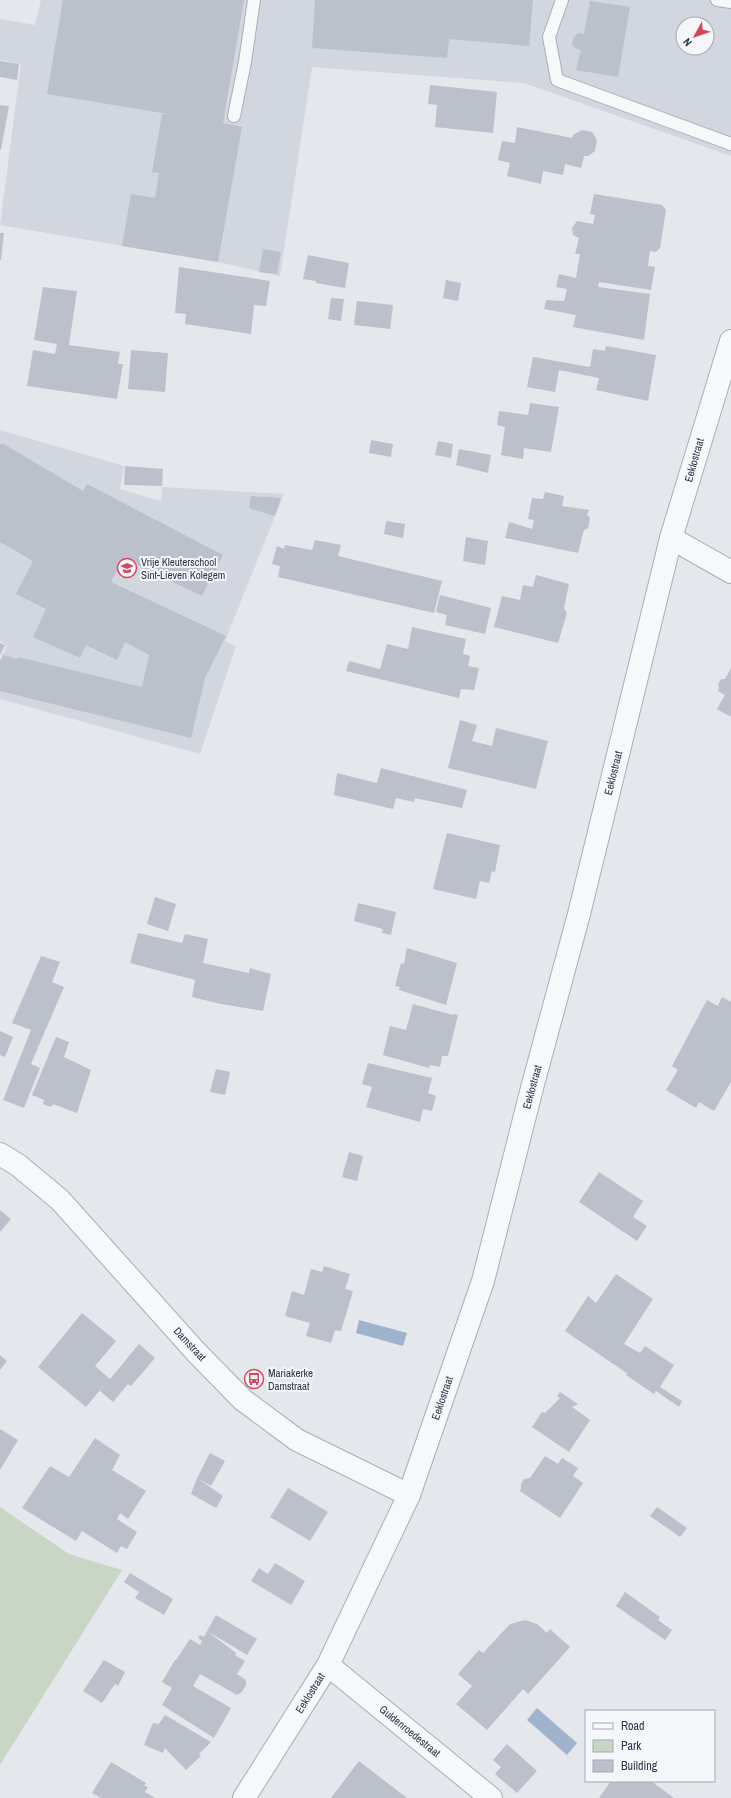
<svg xmlns="http://www.w3.org/2000/svg" width="731" height="1798" font-family="'Archivo Narrow',sans-serif">
	<style>
		.built { fill: #d2d6de; fill-rule: evenodd }
		.green { fill: #c9d6c5 }
		.water { fill: #9fb4cc }
		.building { fill: #bbc0ca }
		.lines { fill: none; stroke-linecap: round; stroke-linejoin: round }
		.service-casing { stroke: #a9aeb7; stroke-width: 14 }
		.minor-casing { stroke: #a9aeb7; stroke-width: 24 }
		.tertiary-casing { stroke: #a9aeb7; stroke-width: 24 }
		.service { stroke: #f7f8fa; stroke-width: 12 }
		.minor { stroke: #f7f8fa; stroke-width: 22 }
		.tertiary { stroke: #f7f8fa; stroke-width: 22 }
		.labels { text-anchor: middle; dominant-baseline: central; stroke-width: 4; stroke-linejoin: round; paint-order: stroke }
		.street-label { font-size: 11px; fill: #2b3445; stroke: #f4f6f9 }
		.poi-label { font-size: 11px; fill: #2b3445; stroke: #f4f6f9; text-anchor: start }
	</style>
	<rect width="100%" height="100%" fill="#e4e7ec"/>
	<!-- built -->
	<g class="built">
		<path d="M41 0H731V156L524 83 312 67 280 276 218 262 0 225 21 64 0 60V19L35 25ZM683 24H707V48H683Z"/>
		<polygon points="0,430 124,466 120,489 161,501 162,487 284,494 225,641 236,646 200,754 0,699 0,660 7,646 0,641"/>
	</g>
	<!-- green -->
	<polygon class="green" points="0,1507 69,1554 122,1570 0,1765"/>
	<!-- water -->
	<g class="water">
		<polygon points="359,1320 407,1333 403,1346 356,1333"/>
		<polygon points="537,1708 577,1743 567,1755 527,1720"/>
	</g>
	<!-- building -->
	<g class="building">
		<polygon points="63,0 244,0 223,123 242,127 218,262 122,246 131,194 155,198 159,173 152,172 162,114 168,114 47,94"/>
		<polygon points="315,0 533,0 529,46 449,39 447,58 312,48"/>
		<polygon points="590,1 630,7 618,77 576,70 581,50 576,49 572,44 574,37 579,33 584,34"/>
		<polygon points="0,61 19,64 17,80 0,77"/>
		<polygon points="430,85 497,92 493,133 435,127 437,105 428,104"/>
		<polygon points="0,105 9,106 1,150 0,150"/>
		<polygon points="517,127 572,138 573,135 582,130 592,132 597,140 595,151 588,156 584,156 581,168 565,164 563,175 543,171 541,184 507,176 510,163 498,160 502,141 515,143"/>
		<polygon points="594,194 662,205 666,210 660,248 656,252 650,251 648,266 655,267 651,290 599,282 598,287 650,294 644,340 573,327 576,315 544,309 546,300 564,301 567,289 556,287 559,274 576,278 580,254 575,254 579,238 573,235 572,228 577,221 593,224 595,215 590,214"/>
		<polygon points="0,233 4,233 1,260 0,260"/>
		<polygon points="263,249 281,252 277,274 259,272"/>
		<polygon points="308,255 349,263 345,288 316,283 316,281 303,279"/>
		<polygon points="179,267 270,281 266,306 254,305 251,334 185,324 186,314 175,313"/>
		<polygon points="446,280 461,283 458,301 443,298"/>
		<polygon points="43,287 77,291 69,345 120,352 118,364 123,364 117,399 27,386 33,350 55,354 57,344 34,340"/>
		<polygon points="331,298 344,299 341,321 328,319"/>
		<polygon points="357,301 393,305 390,329 354,325"/>
		<polygon points="606,346 656,355 648,401 596,390 599,378 559,370 555,392 527,387 533,357 590,367 593,349 605,351"/>
		<polygon points="131,350 168,353 165,392 128,389"/>
		<polygon points="530,403 559,407 551,452 524,448 523,459 501,455 505,427 497,425 499,411 528,415"/>
		<polygon points="371,440 393,444 391,457 369,453"/>
		<polygon points="438,441 453,444 451,458 435,455"/>
		<polygon points="2,443 83,491 87,484 223,555 202,596 123,558 111,582 226,636 205,678 191,738 0,691 0,661 3,655 17,659 18,657 142,687 149,655 125,642 117,660 86,645 80,658 33,637 46,609 16,594 33,561 0,542 0,445"/>
		<polygon points="459,449 491,455 488,473 456,465"/>
		<polygon points="125,466 163,469 162,486 124,485"/>
		<polygon points="545,492 564,496 562,506 589,510 587,515 590,518 588,528 584,530 578,553 505,538 509,522 532,529 534,520 528,519 532,498 543,499"/>
		<polygon points="251,496 281,498 275,516 249,508"/>
		<polygon points="386,521 405,524 403,538 384,534"/>
		<polygon points="466,537 488,541 485,565 463,561"/>
		<polygon points="315,540 341,545 338,556 442,581 434,613 278,577 280,566 272,564 277,546 284,549 285,545 312,550"/>
		<polygon points="536,575 569,584 564,608 567,613 558,643 494,627 502,596 520,600 523,585 533,587"/>
		<polygon points="440,595 491,608 485,634 445,625 447,615 436,612"/>
		<polygon points="412,627 466,639 463,654 470,656 468,666 479,668 474,690 461,689 459,698 346,671 349,661 380,669 387,644 408,649"/>
		<polygon points="0,643 5,645 0,655"/>
		<polygon points="731,668 731,717 717,709 725,695 718,691 719,688 718,684 721,679 725,679"/>
		<polygon points="460,720 477,725 472,741 492,746 496,728 548,741 536,789 448,768"/>
		<polygon points="381,768 467,790 462,808 415,798 414,802 396,798 393,809 334,795 337,773 377,783"/>
		<polygon points="447,833 500,845 495,872 492,871 489,883 480,881 476,899 433,889"/>
		<polygon points="155,897 176,904 168,931 147,924"/>
		<polygon points="358,903 396,912 391,935 382,933 383,929 354,921"/>
		<polygon points="138,933 182,943 185,934 208,939 203,963 249,973 250,968 271,974 263,1011 221,1004 192,997 195,980 130,963"/>
		<polygon points="407,948 457,963 446,1005 399,990 400,987 395,986 401,963 404,964"/>
		<polygon points="41,956 60,962 52,982 64,987 31,1064 40,1068 24,1108 3,1100 31,1030 12,1023"/>
		<polygon points="722,997 731,1002 731,1082 714,1111 699,1102 696,1108 666,1090 678,1070 672,1066 707,1000 718,1006"/>
		<polygon points="413,1004 453,1015 454,1014 458,1015 448,1056 442,1056 440,1067 430,1065 429,1068 383,1055 390,1026 406,1030"/>
		<polygon points="0,1031 13,1037 5,1057 0,1055"/>
		<polygon points="56,1037 69,1042 64,1057 91,1070 77,1113 53,1104 51,1107 43,1104 44,1100 32,1095"/>
		<polygon points="368,1063 432,1078 428,1093 436,1096 432,1111 423,1109 420,1122 366,1107 372,1087 362,1084"/>
		<polygon points="216,1069 230,1072 225,1095 210,1092"/>
		<polygon points="349,1152 363,1156 357,1181 342,1177"/>
		<polygon points="599,1172 643,1201 633,1217 647,1226 637,1241 579,1202"/>
		<polygon points="0,1210 11,1219 0,1232"/>
		<polygon points="324,1266 350,1274 345,1289 353,1291 341,1331 335,1330 331,1343 306,1336 310,1323 285,1316 292,1291 304,1295 311,1269 322,1272"/>
		<polygon points="616,1274 653,1299 624,1344 640,1353 645,1346 674,1365 660,1387 682,1401 679,1407 656,1391 654,1394 626,1375 628,1374 565,1331 588,1296 596,1303"/>
		<polygon points="82,1313 116,1341 95,1366 110,1379 139,1344 155,1358 131,1386 128,1384 113,1402 100,1391 106,1383 86,1407 38,1367"/>
		<polygon points="0,1355 7,1361 0,1370"/>
		<polygon points="560,1392 578,1404 572,1407 590,1420 569,1452 532,1427 542,1412 545,1413 560,1398 557,1396"/>
		<polygon points="0,1429 18,1440 0,1470"/>
		<polygon points="95,1438 120,1455 112,1470 146,1491 128,1519 120,1513 117,1519 137,1532 127,1549 121,1546 117,1553 82,1531 76,1541 22,1508 50,1466 69,1477"/>
		<polygon points="210,1453 225,1461 211,1486 197,1478 223,1496 216,1508 191,1494 197,1478"/>
		<polygon points="545,1456 558,1464 562,1458 578,1468 573,1476 583,1483 560,1518 520,1491 521,1489 521,1484 524,1479 530,1478"/>
		<polygon points="288,1488 328,1512 310,1541 270,1517"/>
		<polygon points="657,1507 687,1528 680,1537 650,1516"/>
		<polygon points="275,1563 305,1581 291,1605 251,1581 259,1568 268,1574"/>
		<polygon points="130,1573 173,1599 164,1615 135,1598 139,1592 124,1582"/>
		<polygon points="625,1592 660,1617 658,1620 672,1630 665,1640 616,1606"/>
		<polygon points="216,1615 257,1639 247,1655 207,1631 236,1653 235,1655 245,1661 237,1674 246,1680 246,1685 242,1692 237,1695 200,1674 193,1686 231,1708 214,1738 162,1705 172,1688 162,1682 175,1660 176,1660 190,1639 200,1645 202,1641 198,1638 200,1635 204,1637 207,1631"/>
		<polygon points="525,1620 537,1624 547,1633 550,1629 570,1647 528,1694 523,1689 487,1730 456,1704 472,1686 458,1674 479,1650 483,1653 510,1624"/>
		<polygon points="104,1660 125,1672 118,1686 115,1684 102,1703 83,1691"/>
		<polygon points="165,1715 211,1742 199,1754 201,1756 186,1770 165,1748 163,1753 144,1745 153,1723 159,1724"/>
		<polygon points="507,1744 537,1771 517,1793 495,1774 501,1767 493,1760"/>
		<polygon points="359,1761 407,1798 331,1798"/>
		<polygon points="111,1762 146,1783 144,1786 148,1787 145,1792 155,1798 101,1798 92,1793"/>
		<polygon points="611,1781 648,1781 650,1782 651,1781 674,1798 599,1798"/>
	</g>
	<g class="lines">
		<!-- service casing -->
		<g class="service-casing">
			<g id="service">
				<polyline points="562,0 549,37 557,80 731,144"/>
				<polyline points="717,0 731,2"/>
				<polyline points="234,116 245,62 254,0"/>
			</g>
		</g>
		<!-- minor casing -->
		<g class="minor-casing">
			<g id="minor">
				<polyline points="671,538 731,572"/>
				<polyline points="0,1154 18,1165 60,1200 196,1352 243,1400 297,1440 409,1495"/>
				<polyline points="328,1665 491,1798"/>
			</g>
		</g>
		<!-- tertiary casing -->
		<g class="tertiary-casing">
			<polyline id="tertiary" points="244,1798 328,1665 409,1495 483,1281 532,1088 579,914 671,538 731,341"/>
		</g>
		<!-- service -->
		<use href="#service" class="service"/>
		<!-- minor -->
		<use href="#minor" class="minor"/>
		<!-- tertiary -->
		<use href="#tertiary" class="tertiary"/>
	</g>
	<!-- icons -->
	<defs>
		<g id="school-ring" transform="scale(1)"><circle r="9.5" fill="#f4f6f9" stroke="#d1495b" stroke-width="1.5"/><path d="M0-5L7-2L0 1L-7-2ZM-4 1L0 2.5L4 1V4Q0 6-4 4Z" fill="#d1495b"/></g>
		<g id="bus-ring" transform="scale(1)"><circle r="9.5" fill="#f4f6f9" stroke="#d1495b" stroke-width="1.5"/><path d="M-5-6H5V4H4V6H2V4H-2V6H-4V4H-5ZM-3.5-4V0h7V-4ZM-3.5 1.2v1.5H-2V1.2ZM2 1.2v1.5H3.5V1.2Z" fill="#d1495b"/></g>
	</defs>
	<g fill-rule="evenodd">
		<use href="#school-ring" x="127" y="568"/>
		<use href="#bus-ring" x="254" y="1379"/>
	</g>
	<g class="labels">
		<!-- street labels -->
		<g class="street-label">
			<text transform="translate(694 460) rotate(-74)">Eeklostraat</text>
			<text transform="translate(613 773) rotate(-76)">Eeklostraat</text>
			<text transform="translate(532 1087) rotate(-75)">Eeklostraat</text>
			<text transform="translate(190 1344) rotate(47)">Damstraat</text>
			<text transform="translate(442 1398) rotate(-71)">Eeklostraat</text>
			<text transform="translate(310 1693) rotate(-58)">Eeklostraat</text>
			<text transform="translate(410 1731) rotate(39)">Guldenroedestraat</text>
		</g>
		<!-- poi labels -->
		<g class="poi-label">
			<text x="141" y="562">Vrije Kleuterschool<tspan x="141" dy="13">Sint-Lieven Kolegem</tspan></text>
			<text x="268" y="1373">Mariakerke<tspan x="268" dy="13">Damstraat</tspan></text>
		</g>
	</g>
	<!-- legend -->
	<rect x="585" y="1710" width="130" height="72" fill="#f4f6f9" stroke="#a4a8b1"/>
	<rect x="593" y="1723" width="20" height="6" fill="#f7f8fa" stroke="#a4a8b1"/>
	<text x="621" y="1730" font-size="12" fill="#2b3445">Road</text>
	<rect x="593" y="1740" width="20" height="12" fill="#c9d6c5" stroke="#a4a8b1"/>
	<text x="621" y="1750" font-size="12" fill="#2b3445">Park</text>
	<rect x="593" y="1760" width="20" height="12" fill="#bbc0ca" stroke="#a4a8b1"/>
	<text x="621" y="1770" font-size="12" fill="#2b3445">Building</text>
	<!-- north arrow -->
	<g transform="translate(695 36) rotate(230)"><circle r="19" fill="#f4f6f9" stroke="#a4a8b1"/>
	<path d="M0-3L7 15L0 10L-7 15Z" fill="#d1495b"/>
	<text y="-6" font-size="11" font-weight="bold" text-anchor="middle" fill="#2b3445">N</text>
	</g>
</svg>
